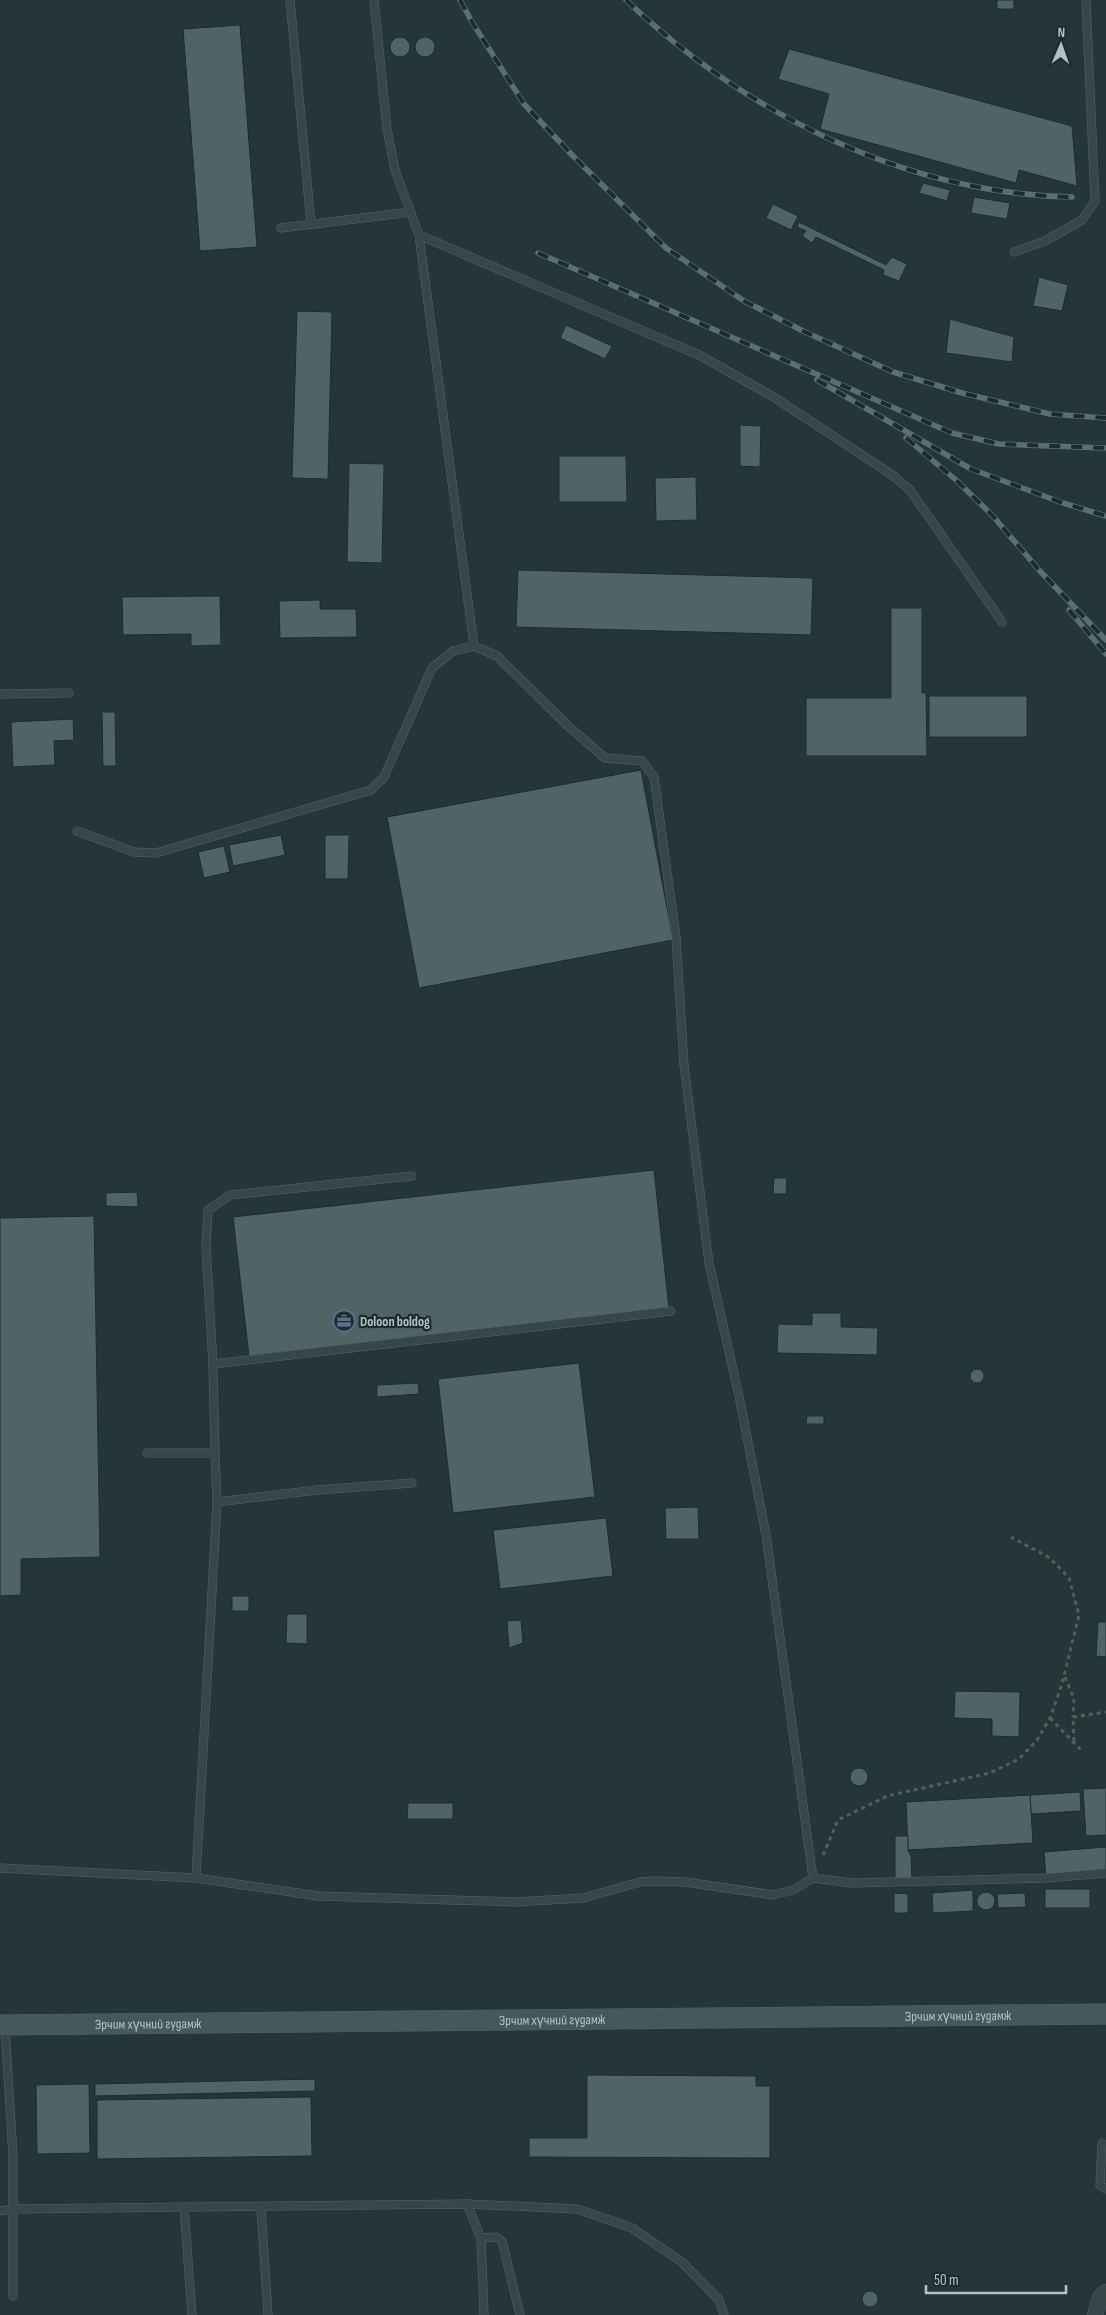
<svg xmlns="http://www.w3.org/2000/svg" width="1106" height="2315" font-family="'Sofia Sans Condensed',sans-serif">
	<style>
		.building { fill: #4f6466; stroke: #1e2d2f }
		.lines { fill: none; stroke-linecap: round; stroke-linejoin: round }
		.service-casing { stroke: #556466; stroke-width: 9 }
		.minor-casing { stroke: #556466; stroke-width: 16 }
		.secondary-casing { stroke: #556466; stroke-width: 21 }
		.path { stroke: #4e615a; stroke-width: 3; stroke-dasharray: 4 4; stroke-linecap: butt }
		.service { stroke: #374748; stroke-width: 8 }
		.minor { stroke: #374748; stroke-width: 15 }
		.secondary { stroke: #45585a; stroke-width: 20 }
		.rail-casing { stroke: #5b6f70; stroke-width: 5.5 }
		.rail { stroke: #1c2b2d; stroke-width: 4; stroke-dasharray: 11; stroke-linecap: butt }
		.labels { text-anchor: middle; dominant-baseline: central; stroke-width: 4.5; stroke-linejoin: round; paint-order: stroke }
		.poi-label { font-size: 14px; font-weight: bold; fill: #b2c2c4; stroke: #1c2b2d; text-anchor: start }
		.street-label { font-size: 14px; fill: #b2c2c4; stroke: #1c2b2d }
	</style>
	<rect width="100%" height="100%" fill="#243637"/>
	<!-- building -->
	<g class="building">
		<rect x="997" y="0" width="17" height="9"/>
		<polygon points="240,25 257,247 200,251 183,29"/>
		<circle cx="425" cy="47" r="10"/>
		<circle cx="400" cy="47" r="10"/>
		<polygon points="789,49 1072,126 1077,186 1019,170 1016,183 820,129 829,94 778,79"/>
		<polygon points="923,183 950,190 947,201 919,193"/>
		<polygon points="974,197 1010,203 1007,219 971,213"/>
		<polygon points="773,204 798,216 791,230 766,218"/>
		<polygon points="799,222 886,265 892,257 907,264 899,281 883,275 884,270 816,237 812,243 802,236 806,231 797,227"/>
		<polygon points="1039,277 1068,285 1062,311 1033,306"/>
		<polygon points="297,311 332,312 328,479 292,478"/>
		<polygon points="950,319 1014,337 1012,362 946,353"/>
		<polygon points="566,325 612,346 605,359 560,338"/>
		<polygon points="740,425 761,426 760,467 740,466"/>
		<polygon points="559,456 626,456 627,502 559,502"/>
		<polygon points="349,463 384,464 382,563 347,562"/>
		<polygon points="696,477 697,520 656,521 655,478"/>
		<polygon points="518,570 813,578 811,635 516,627"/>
		<polygon points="220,596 221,645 191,646 191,634 123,635 122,597"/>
		<polygon points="320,600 320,609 356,609 357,637 280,638 279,601"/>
		<polygon points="891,608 922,608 922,693 926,693 927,756 806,756 806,698 891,698"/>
		<rect x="929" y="696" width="98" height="41"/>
		<polygon points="102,712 115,712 116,766 103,766"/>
		<polygon points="73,719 74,740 54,741 55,765 13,767 11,722"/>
		<polygon points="641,770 673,940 419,988 387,817"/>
		<polygon points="281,835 285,855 233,866 229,845"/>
		<polygon points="325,835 349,835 348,879 325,879"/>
		<polygon points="224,846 230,872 204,878 198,852"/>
		<polygon points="654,1170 669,1309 249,1356 233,1217"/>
		<polygon points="774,1178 787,1178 786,1194 773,1194"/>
		<polygon points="137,1192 138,1207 106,1206 106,1193"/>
		<polygon points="94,1216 100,1557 21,1559 21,1595 0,1596 0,1218"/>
		<polygon points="812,1313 841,1313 841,1327 878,1328 877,1355 777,1353 778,1324 812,1325"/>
		<polygon points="579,1363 595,1497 453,1513 438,1379"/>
		<circle cx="977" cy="1376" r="7"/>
		<polygon points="418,1383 419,1394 377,1397 377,1385"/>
		<polygon points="807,1416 824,1416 824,1424 806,1424"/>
		<polygon points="698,1507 699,1539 666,1539 665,1508"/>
		<polygon points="606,1518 613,1576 500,1589 493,1530"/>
		<rect x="232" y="1596" width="17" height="15"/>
		<polygon points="287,1614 307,1614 307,1644 286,1643"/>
		<polygon points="521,1620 523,1643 509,1648 507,1621"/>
		<polygon points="1098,1622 1106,1622 1106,1657 1096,1656"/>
		<polygon points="955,1691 1020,1692 1019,1737 992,1736 992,1719 954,1718"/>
		<circle cx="859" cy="1777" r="9"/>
		<polygon points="1106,1788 1106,1835 1086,1836 1083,1789"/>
		<polygon points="1080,1792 1081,1811 1031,1814 1030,1795"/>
		<polygon points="1030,1795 1033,1843 908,1850 906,1802"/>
		<polygon points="408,1803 453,1803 453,1819 407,1819"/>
		<polygon points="895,1836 908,1836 908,1850 911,1856 912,1879 895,1878"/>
		<polygon points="1106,1847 1106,1873 1046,1878 1044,1852"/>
		<rect x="1045" y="1889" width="45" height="19"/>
		<polygon points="973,1890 973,1911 933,1913 932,1893"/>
		<circle cx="986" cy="1901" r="9"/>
		<polygon points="894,1893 908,1894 908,1913 894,1913"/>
		<polygon points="1025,1893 1026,1907 998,1908 997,1894"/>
		<polygon points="587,2075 756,2076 756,2086 770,2086 770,2158 529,2157 529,2138 587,2138"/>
		<polygon points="315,2079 315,2091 95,2096 95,2084"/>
		<polygon points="89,2084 90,2153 37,2154 36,2085"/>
		<polygon points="311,2097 312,2156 97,2159 97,2100"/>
		<circle cx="870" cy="2299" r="8"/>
	</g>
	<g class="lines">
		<!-- service casing -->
		<g class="service-casing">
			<g id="service">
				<polyline points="290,0 311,224"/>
				<polyline points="374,0 387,129 395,170 419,235 474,646"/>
				<polyline points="281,228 411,212"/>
				<polyline points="419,235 699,355 772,396 891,474 910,490 1002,622"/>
				<polyline points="1014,252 1045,241 1082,220 1095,201 1086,0"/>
				<polyline points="0,694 69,693"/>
				<polyline points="77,831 134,852 156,853 371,790 384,777 432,668 453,651 474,646 497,656 567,725 605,758 642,761 654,777 676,937 684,1065 709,1263 739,1396 766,1535 813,1878"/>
				<polyline points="213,1364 671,1311"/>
				<polyline points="147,1453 215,1453 217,1502 196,1878"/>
				<polyline points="215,1453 213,1364 206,1246 208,1210 230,1195 412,1176"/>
				<polyline points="217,1502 317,1490 412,1483"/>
				<polyline points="0,1868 196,1878 318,1896 515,1902 583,1898 640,1882 655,1881 685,1882 773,1895 793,1890 813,1878 852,1883 1046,1878 1106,1873"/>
				<polyline points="5,2027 13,2156 13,2209 467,2204 481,2238 484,2315"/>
				<polyline points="1102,2143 1100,2185 1106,2189"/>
				<polyline points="467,2204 577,2209 632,2228 682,2262 719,2300 724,2315"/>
				<polyline points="184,2207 192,2315"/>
				<polyline points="261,2208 268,2315"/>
				<polyline points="0,2211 13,2209 13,2296"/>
				<polyline points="481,2238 496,2237 502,2241 520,2315"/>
			</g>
		</g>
		<!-- minor casing -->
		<g class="minor-casing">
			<polyline id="minor" points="1095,2315 1100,2298 1106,2292"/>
		</g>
		<!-- secondary casing -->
		<g class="secondary-casing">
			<g id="secondary">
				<path id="s1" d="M0 2025 1106 2014"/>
			</g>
		</g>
		<!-- path -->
		<g class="path">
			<polyline points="1065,1677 1074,1699 1073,1717"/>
			<polyline points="1050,1718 1083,1752"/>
			<polyline points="1074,1741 1073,1717 1106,1712"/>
			<polyline points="823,1855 838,1820 887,1796 990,1773 1019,1759 1037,1740 1050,1718 1062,1684 1079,1615 1069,1578 1050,1558 1011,1537"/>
		</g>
		<!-- service -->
		<use href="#service" class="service"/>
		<!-- minor -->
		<use href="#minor" class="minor"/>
		<!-- secondary -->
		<use href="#secondary" class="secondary"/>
		<!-- rail casing -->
		<g class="rail-casing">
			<g id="rail">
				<polyline points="460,0 472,22 524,104 572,155 666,248 744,301 803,331 893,372 962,393 1050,414 1106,418"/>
				<path d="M626 0C745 113 906 194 1072 197"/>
				<polyline points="538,253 952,433 999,444 1106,448"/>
				<polyline points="817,380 971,469 1063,503 1106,516"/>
				<polyline points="906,438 956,480 992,515 1039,570 1106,640"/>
				<polyline points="1069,610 1106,654"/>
			</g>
		</g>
		<!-- rail -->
		<use href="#rail" class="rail"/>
	</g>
	<!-- icons -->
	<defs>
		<g id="office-ring" transform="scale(1.125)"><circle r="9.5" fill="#1c2b2d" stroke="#5c6f8a" stroke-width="1.5"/><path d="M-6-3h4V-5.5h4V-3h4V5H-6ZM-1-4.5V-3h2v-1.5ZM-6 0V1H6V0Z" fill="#5c6f8a"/></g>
	</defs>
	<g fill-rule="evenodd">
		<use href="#office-ring" x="344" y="1321"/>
	</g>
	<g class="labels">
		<!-- poi labels -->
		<g class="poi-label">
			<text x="360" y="1321">Doloon boldog</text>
		</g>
		<!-- street labels -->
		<g class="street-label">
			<text stroke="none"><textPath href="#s1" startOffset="958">Эрчим хүчний гудамж</textPath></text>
			<text stroke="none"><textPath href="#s1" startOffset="552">Эрчим хүчний гудамж</textPath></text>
			<text stroke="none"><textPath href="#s1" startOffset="148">Эрчим хүчний гудамж</textPath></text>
		</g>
	</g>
	<!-- north arrow -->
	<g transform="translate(1061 45) rotate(2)" stroke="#1c2b2d" stroke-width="4" paint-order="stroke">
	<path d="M0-4L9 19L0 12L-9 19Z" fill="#b2c2c4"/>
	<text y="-8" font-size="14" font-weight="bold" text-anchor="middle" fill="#b2c2c4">N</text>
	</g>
	<!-- scale -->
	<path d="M926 2285v8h140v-8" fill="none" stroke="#b2c2c4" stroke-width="2.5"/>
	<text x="934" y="2285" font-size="15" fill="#b2c2c4" stroke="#1c2b2d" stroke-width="4" paint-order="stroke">50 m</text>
</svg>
